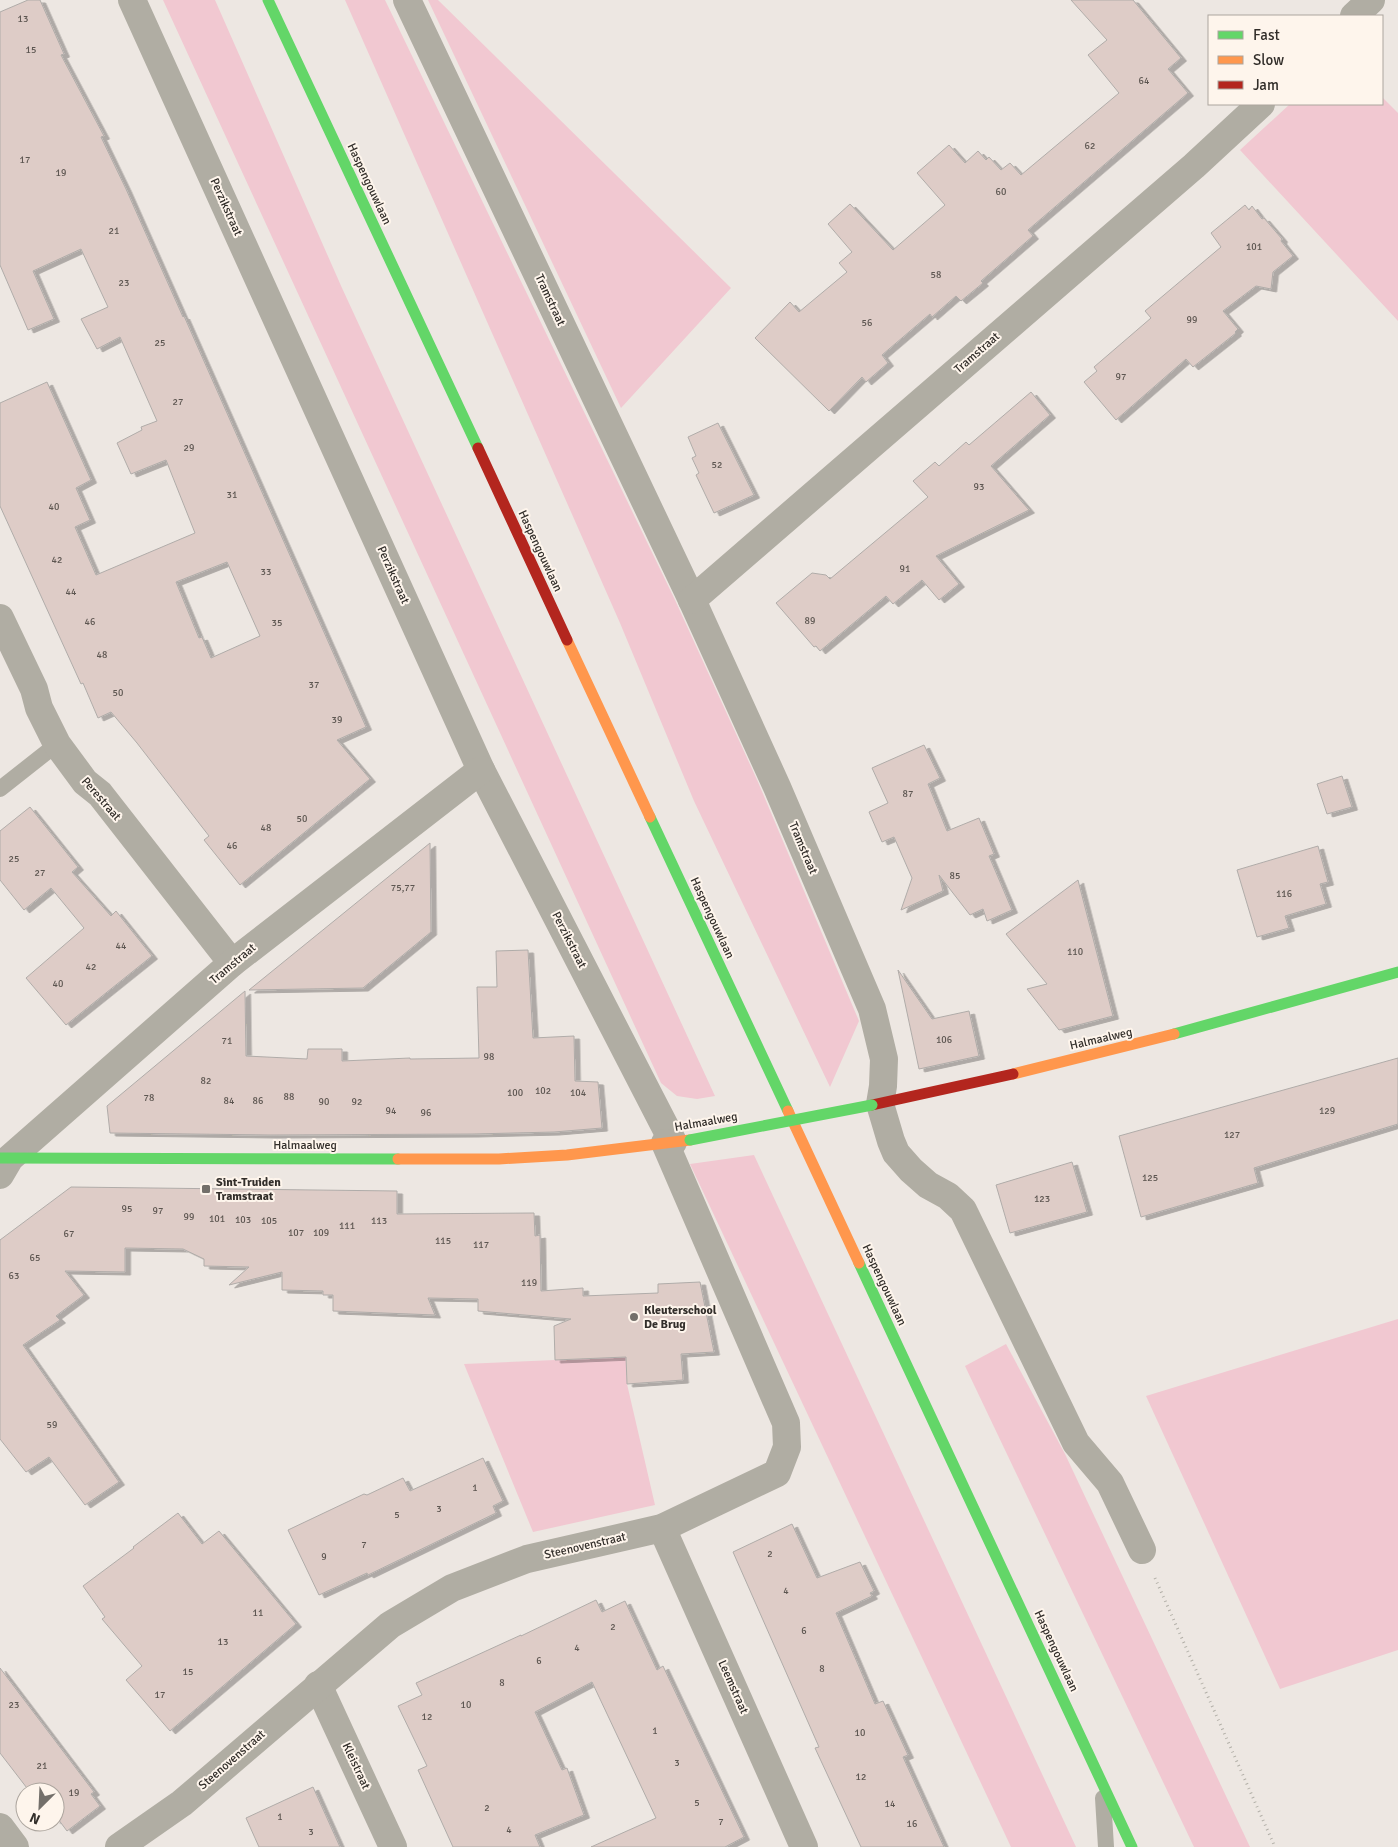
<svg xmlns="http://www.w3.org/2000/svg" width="1398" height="1847" font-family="Signika,sans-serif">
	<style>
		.green { fill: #f1c8d1 }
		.building { fill: #deccc7; stroke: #b0aca9; fill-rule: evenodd; filter: url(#shadow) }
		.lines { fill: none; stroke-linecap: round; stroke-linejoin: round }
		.path { stroke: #b3b0a8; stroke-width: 3; stroke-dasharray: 1 4; stroke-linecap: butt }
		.lane { stroke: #b0ada3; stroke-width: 16 }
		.street { stroke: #b0ada3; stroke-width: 28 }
		.fast { stroke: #63d668; stroke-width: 11 }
		.slow { stroke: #ff974d; stroke-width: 11 }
		.jam { stroke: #b3261e; stroke-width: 11 }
		.fast-bridge { stroke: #63d668; stroke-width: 11 }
		.poi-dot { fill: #736f6a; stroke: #fef5ec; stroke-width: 2 }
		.labels { text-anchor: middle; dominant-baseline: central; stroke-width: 4; stroke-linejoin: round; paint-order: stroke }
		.number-label { font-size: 10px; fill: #5d5651 }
		.street-label { font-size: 12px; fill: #322e2a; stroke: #fef5ec }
		.poi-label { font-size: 12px; font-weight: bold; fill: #322e2a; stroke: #fef5ec; text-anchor: start }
	</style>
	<defs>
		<filter id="shadow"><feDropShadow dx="5.5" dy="3" stdDeviation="0" flood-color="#0004"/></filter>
	</defs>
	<rect width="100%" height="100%" fill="#ede7e2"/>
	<!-- green -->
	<g class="green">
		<polygon points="163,0 215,0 342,288 715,1096 697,1099 677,1096 661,1083"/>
		<polygon points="345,0 385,0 675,600 758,782 859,1021 830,1087 694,801 620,623"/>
		<polygon points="428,0 438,0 731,288 621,408"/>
		<polygon points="1382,97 1398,113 1398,321 1240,150 1290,104 1382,104"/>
		<polygon points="754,1155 1076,1847 1011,1847 690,1164"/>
		<polygon points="1398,1319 1398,1650 1280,1689 1146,1396"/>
		<polygon points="1006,1344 1065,1454 1250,1847 1194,1847 965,1366"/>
		<polygon points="626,1357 627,1384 655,1505 533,1532 464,1364"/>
	</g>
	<!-- building -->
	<g class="building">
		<path d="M28 0H40L64 54 61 55 104 136 101 137 126 189 183 317 184 316 366 727 337 740 370 779 240 885 204 840 209 836 137 743 111 712 98 718 83 683 81 684 0 506V403L47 382 91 480 76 488 90 520 75 527 96 575 195 533 166 460 131 474 117 443 142 430 141 427 157 421 120 337 97 349 81 319 108 307 81 249 33 271 54 319 28 330 0 265V12ZM227 562 260 636 211 658 202 637 199 638 176 582Z"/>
		<polygon points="1071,0 1133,0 1181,58 1168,69 1188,93 1028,230 1033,236 981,281 983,283 961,301 956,296 932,317 930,314 882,355 888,363 866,382 862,377 829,411 755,338 790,302 799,312 847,272 839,263 852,252 828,224 850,204 893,250 945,205 917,173 949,145 965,163 978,151 986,160 989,157 1001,170 1010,163 1021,175 1119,93 1088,55 1107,40"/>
		<polygon points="1245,205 1249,210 1252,206 1262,219 1264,218 1282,239 1281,241 1293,256 1273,272 1271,289 1256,286 1223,311 1238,329 1235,332 1236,333 1193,367 1186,359 1116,420 1084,382 1097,371 1094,367 1151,318 1145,311 1221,247 1211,233"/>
		<polygon points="1031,392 1050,415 991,466 1029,510 936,556 959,584 939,600 922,580 893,604 886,596 820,651 816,646 814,647 776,603 812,573 826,575 830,579 928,497 913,481 935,462 939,466 966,442 969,445"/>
		<polygon points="718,423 754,495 714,513 696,475 699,473 692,458 696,456 688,437"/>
		<polygon points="924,745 940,778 928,784 947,831 979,818 994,854 989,856 1012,910 987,921 983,909 970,915 939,875 943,891 901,910 912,878 894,837 882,842 869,812 888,803 872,768"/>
		<polygon points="1342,776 1352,807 1327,814 1317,784"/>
		<polygon points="30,807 78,867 72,872 111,916 116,911 152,956 66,1025 26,978 84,928 51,888 24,910 0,880 0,831"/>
		<polygon points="430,843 431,932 363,988 249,990"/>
		<polygon points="1318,846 1328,882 1320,884 1326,904 1285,916 1289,928 1257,937 1237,870"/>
		<polygon points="1078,880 1113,1016 1059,1030 1027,989 1047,984 1006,934"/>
		<polygon points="528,950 533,1038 574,1036 575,1081 598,1082 602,1128 554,1132 473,1134 271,1135 110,1133 107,1106 245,991 246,1056 307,1059 308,1049 342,1049 342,1061 410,1058 410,1059 479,1058 477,987 497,987 496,951"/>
		<polygon points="898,970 932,1019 969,1011 979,1056 919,1069"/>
		<polygon points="1398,1058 1398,1124 1254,1168 1258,1183 1141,1217 1119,1136"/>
		<polygon points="1072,1162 1087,1212 1010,1233 996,1185"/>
		<polygon points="71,1187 397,1191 397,1214 534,1213 535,1236 540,1235 541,1291 583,1288 583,1296 658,1293 658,1284 700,1282 714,1352 681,1354 683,1380 627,1384 626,1357 555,1360 554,1326 571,1319 478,1311 478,1299 428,1298 435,1315 333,1311 333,1295 323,1295 323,1291 282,1290 282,1272 229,1285 249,1267 204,1266 204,1259 183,1249 125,1248 125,1272 65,1271 84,1295 56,1316 60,1320 23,1345 119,1482 85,1505 49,1457 26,1472 0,1439 0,1240"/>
		<polygon points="483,1458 503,1501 493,1506 496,1513 368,1575 367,1573 319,1595 288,1530 364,1494 367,1495 403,1478 410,1491"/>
		<polygon points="178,1513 202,1544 219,1531 296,1624 170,1731 126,1680 142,1666 102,1619 105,1617 83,1586 134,1548 133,1547"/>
		<polygon points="792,1524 817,1578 860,1562 874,1591 870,1593 872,1596 836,1613 875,1704 883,1701 908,1755 903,1757 944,1847 861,1847 815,1748 819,1747 733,1552"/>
		<polygon points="596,1600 602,1612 625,1601 657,1670 663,1666 744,1837 725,1847 591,1847 656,1818 592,1682 535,1712 562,1770 567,1768 584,1815 535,1835 540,1847 453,1847 418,1770 427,1766 398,1706 422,1695 416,1683 521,1635 521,1636"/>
		<polygon points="0,1668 94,1792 91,1794 100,1806 67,1831 58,1819 55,1821 55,1792 30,1792 0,1753"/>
		<polygon points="313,1787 340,1847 259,1847 246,1818"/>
	</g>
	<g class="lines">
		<!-- path -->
		<polyline class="path" points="1155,1578 1275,1847"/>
		<!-- lane -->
		<g class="lane">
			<polyline points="0,789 57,744"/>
			<polyline points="1103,1798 1106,1847"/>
		</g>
		<!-- street -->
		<g class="street">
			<polyline points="132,0 481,770 673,1142"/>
			<polyline points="407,0 692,600 777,787 872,1009 884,1059 883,1086 880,1104 891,1141 896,1153 911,1170 928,1185 948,1196 963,1210 1076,1443 1110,1483 1142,1550"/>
			<polyline points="1354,16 1371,0"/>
			<polyline points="692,600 1194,166 1261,104"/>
			<polyline points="0,618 34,689 39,708 57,744 85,782 100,794 232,963"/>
			<polyline points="0,1175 10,1158 232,963 481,770"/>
			<polyline points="662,1528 804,1847"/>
			<polyline points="318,1685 393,1847"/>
			<polyline points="0,1827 15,1847"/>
			<polyline points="119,1847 182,1803 390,1625 452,1588 527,1559 662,1528 777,1473 787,1447 786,1423 665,1143"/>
		</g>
		<!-- fast -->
		<g class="fast">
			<polyline points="268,0 478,448"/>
			<polyline points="650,817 788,1111"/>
			<polyline points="1174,1034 1398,972"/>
			<polyline points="0,1158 398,1159"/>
			<polyline points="859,1263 1132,1847"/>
		</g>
		<!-- slow -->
		<g class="slow">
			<polyline points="567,640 650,817"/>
			<polyline points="1013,1074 1174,1034"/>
			<polyline points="788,1111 859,1263"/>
			<polyline points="398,1159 499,1159 567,1155 690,1140"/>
		</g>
		<!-- jam -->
		<g class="jam">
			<polyline points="478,448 567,640"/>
			<polyline points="872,1105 1013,1074"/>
		</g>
		<!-- fast-bridge -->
		<polyline class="fast-bridge" points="690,1140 872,1105"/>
	</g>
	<!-- markers -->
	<g class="poi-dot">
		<rect x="201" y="1184" width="10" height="10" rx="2.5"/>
		<circle cx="634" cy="1317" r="5"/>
	</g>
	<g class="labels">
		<!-- number labels -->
		<g class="number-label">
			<text x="23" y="19">13</text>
			<text x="31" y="50">15</text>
			<text x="1144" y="81">64</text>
			<text x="1090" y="146">62</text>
			<text x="25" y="160">17</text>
			<text x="61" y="173">19</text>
			<text x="1001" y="192">60</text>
			<text x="114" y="231">21</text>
			<text x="1254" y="247">101</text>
			<text x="936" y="275">58</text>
			<text x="124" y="283">23</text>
			<text x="1192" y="320">99</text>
			<text x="867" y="323">56</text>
			<text x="160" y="343">25</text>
			<text x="1121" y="377">97</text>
			<text x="178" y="402">27</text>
			<text x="189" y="448">29</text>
			<text x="717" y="465">52</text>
			<text x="979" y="487">93</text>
			<text x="232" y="495">31</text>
			<text x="54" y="507">40</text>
			<text x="57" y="560">42</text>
			<text x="905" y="569">91</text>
			<text x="266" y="572">33</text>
			<text x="71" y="592">44</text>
			<text x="810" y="621">89</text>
			<text x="90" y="622">46</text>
			<text x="277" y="623">35</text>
			<text x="102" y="655">48</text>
			<text x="314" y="685">37</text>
			<text x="118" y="693">50</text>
			<text x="337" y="720">39</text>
			<text x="908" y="794">87</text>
			<text x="302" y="819">50</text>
			<text x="266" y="828">48</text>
			<text x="232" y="846">46</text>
			<text x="14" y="859">25</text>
			<text x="40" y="873">27</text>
			<text x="955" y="876">85</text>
			<text x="403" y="888">75,77</text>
			<text x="1284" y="894">116</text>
			<text x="121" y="946">44</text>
			<text x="1075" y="952">110</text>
			<text x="91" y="967">42</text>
			<text x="58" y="984">40</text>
			<text x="944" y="1040">106</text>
			<text x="227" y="1041">71</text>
			<text x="489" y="1057">98</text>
			<text x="206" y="1081">82</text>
			<text x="543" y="1091">102</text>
			<text x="515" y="1093">100</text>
			<text x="578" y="1093">104</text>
			<text x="289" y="1097">88</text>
			<text x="149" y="1098">78</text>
			<text x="229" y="1101">84</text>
			<text x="258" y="1101">86</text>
			<text x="324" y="1102">90</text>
			<text x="357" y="1102">92</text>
			<text x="391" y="1111">94</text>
			<text x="1327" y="1111">129</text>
			<text x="426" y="1113">96</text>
			<text x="1232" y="1135">127</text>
			<text x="1150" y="1178">125</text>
			<text x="1042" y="1199">123</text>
			<text x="127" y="1209">95</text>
			<text x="158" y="1211">97</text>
			<text x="189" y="1217">99</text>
			<text x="217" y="1219">101</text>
			<text x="243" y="1220">103</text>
			<text x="269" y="1221">105</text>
			<text x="379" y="1221">113</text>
			<text x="347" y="1226">111</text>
			<text x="296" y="1233">107</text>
			<text x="321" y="1233">109</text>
			<text x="69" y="1234">67</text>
			<text x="443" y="1241">115</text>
			<text x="481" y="1245">117</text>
			<text x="35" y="1258">65</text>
			<text x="14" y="1276">63</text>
			<text x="529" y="1283">119</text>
			<text x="52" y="1425">59</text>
			<text x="475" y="1488">1</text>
			<text x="439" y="1509">3</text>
			<text x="397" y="1515">5</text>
			<text x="364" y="1545">7</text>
			<text x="770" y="1554">2</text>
			<text x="324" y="1557">9</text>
			<text x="786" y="1591">4</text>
			<text x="258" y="1613">11</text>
			<text x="613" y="1627">2</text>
			<text x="804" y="1631">6</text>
			<text x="223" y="1642">13</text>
			<text x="577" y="1648">4</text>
			<text x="539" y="1661">6</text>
			<text x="822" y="1669">8</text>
			<text x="188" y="1672">15</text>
			<text x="502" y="1683">8</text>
			<text x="160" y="1695">17</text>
			<text x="14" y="1705">23</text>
			<text x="466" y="1705">10</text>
			<text x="427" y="1717">12</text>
			<text x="655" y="1731">1</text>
			<text x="860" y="1733">10</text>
			<text x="677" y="1763">3</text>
			<text x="42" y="1766">21</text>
			<text x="861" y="1777">12</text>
			<text x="74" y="1793">19</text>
			<text x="697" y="1803">5</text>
			<text x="890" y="1804">14</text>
			<text x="487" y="1808">2</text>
			<text x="280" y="1817">1</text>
			<text x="721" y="1822">7</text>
			<text x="912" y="1824">16</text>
			<text x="509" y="1830">4</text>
			<text x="311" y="1832">3</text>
		</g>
		<!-- street labels -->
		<g class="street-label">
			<text transform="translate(369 184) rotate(65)">Haspengouwlaan</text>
			<text transform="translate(226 207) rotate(66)">Perzikstraat</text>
			<text transform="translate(550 300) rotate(65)">Tramstraat</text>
			<text transform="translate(977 353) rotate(-41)">Tramstraat</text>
			<text transform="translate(540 551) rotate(65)">Haspengouwlaan</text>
			<text transform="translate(393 575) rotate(66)">Perzikstraat</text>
			<text transform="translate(101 799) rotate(49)">Perestraat</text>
			<text transform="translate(803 848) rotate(67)">Tramstraat</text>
			<text transform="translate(712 918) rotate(65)">Haspengouwlaan</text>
			<text transform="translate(569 940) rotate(63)">Perzikstraat</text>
			<text transform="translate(233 964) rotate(-40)">Tramstraat</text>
			<text transform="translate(1101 1039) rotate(-13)">Halmaalweg</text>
			<text transform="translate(706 1122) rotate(-10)">Halmaalweg</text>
			<text x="305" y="1145">Halmaalweg</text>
			<text transform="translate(884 1285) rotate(65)">Haspengouwlaan</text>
			<text transform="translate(585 1546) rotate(-13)">Steenovenstraat</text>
			<text transform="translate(1056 1651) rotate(65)">Haspengouwlaan</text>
			<text transform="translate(733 1687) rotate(66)">Leemstraat</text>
			<text transform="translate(232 1760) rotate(-41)">Steenovenstraat</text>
			<text transform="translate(356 1766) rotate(65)">Kleistraat</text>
		</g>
		<!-- poi labels -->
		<g class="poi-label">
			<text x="216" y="1182">Sint-Truiden<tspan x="216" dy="14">Tramstraat</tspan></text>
			<text x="644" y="1310">Kleuterschool<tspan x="644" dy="14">De Brug</tspan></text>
		</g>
	</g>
	<!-- legend -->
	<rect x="1208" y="15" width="175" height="90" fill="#fef5ec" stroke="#aca59e"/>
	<rect x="1218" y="31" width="25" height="8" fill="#63d668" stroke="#aca59e"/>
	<text x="1253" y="40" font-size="15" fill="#322e2a">Fast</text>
	<rect x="1218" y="56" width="25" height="8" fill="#ff974d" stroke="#aca59e"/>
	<text x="1253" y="65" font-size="15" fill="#322e2a">Slow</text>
	<rect x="1218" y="81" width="25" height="8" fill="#b3261e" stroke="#aca59e"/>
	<text x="1253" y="90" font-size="15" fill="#322e2a">Jam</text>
	<!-- north arrow -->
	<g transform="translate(40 1807) rotate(204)"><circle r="24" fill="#fef5ec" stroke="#aca59e"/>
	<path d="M0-4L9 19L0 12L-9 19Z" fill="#736f6a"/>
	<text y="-8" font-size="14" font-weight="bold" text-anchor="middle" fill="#322e2a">N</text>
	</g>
</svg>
